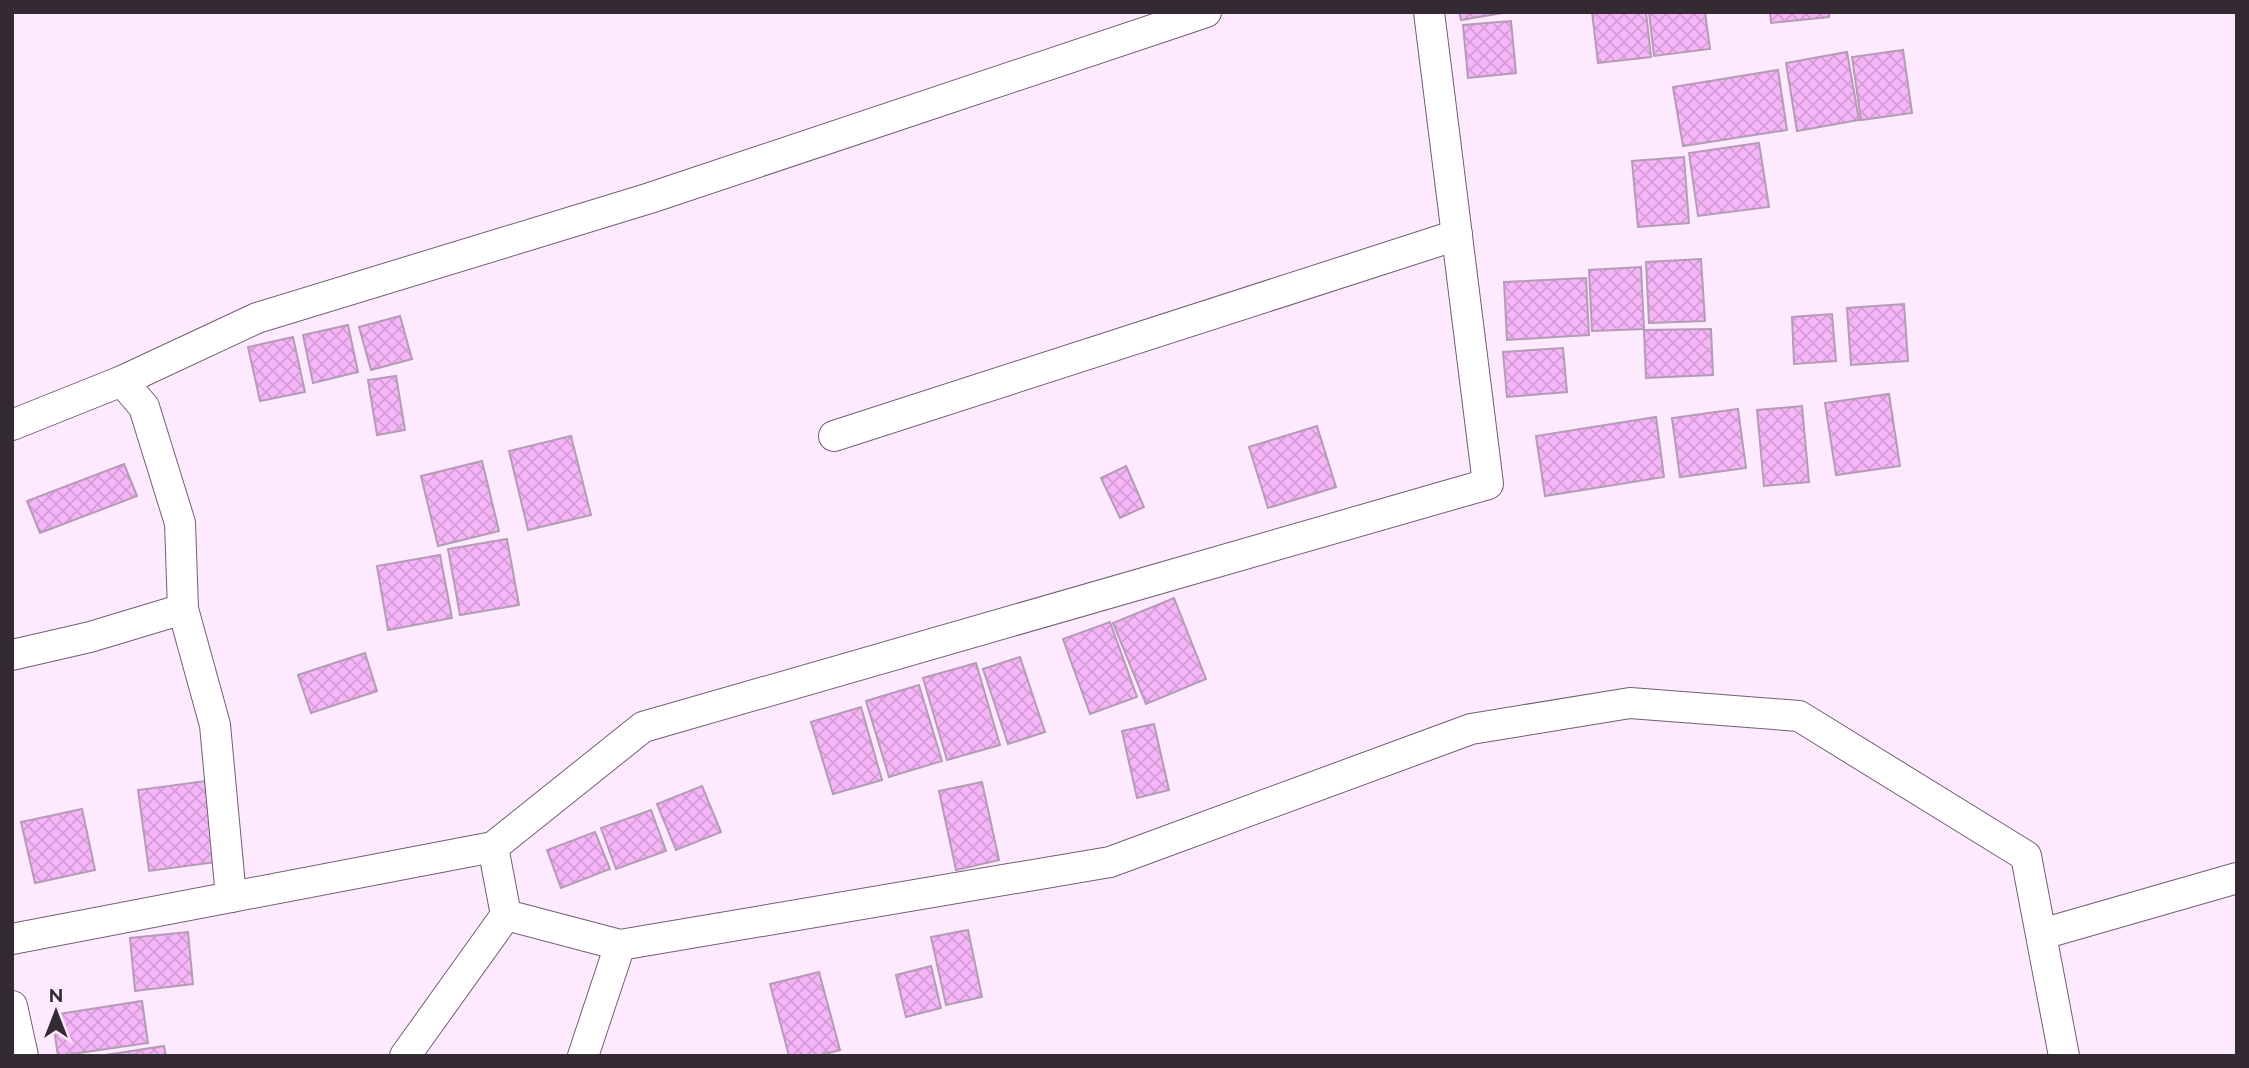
<svg xmlns="http://www.w3.org/2000/svg" width="2249" height="1068" font-family="Raleway,sans-serif">
	<style>
		.building { fill: url(#building-cross-hatch); stroke: #b39cb4; stroke-width: 2 }
		.lines { fill: none; stroke-linecap: round; stroke-linejoin: round }
		.minor-casing { stroke: #735e73; stroke-width: 32 }
		.minor { stroke: #fff; stroke-width: 30 }
	</style>
	<defs>
		<pattern id="building-cross-hatch" width="8" height="8" patternUnits="userSpaceOnUse" patternTransform="scale(1.75)"><rect width="8" height="8" fill="#f6b5f8"/><path d="M0 0l8 8M0 8l8-8" fill="none" stroke="#d49cd5"/></pattern>
	</defs>
	<rect width="100%" height="100%" fill="#feeafe"/>
	<!-- building -->
	<g class="building">
		<polygon points="1459,12 1508,12 1461,20"/>
		<polygon points="1592,12 1646,12 1651,57 1598,63"/>
		<polygon points="1649,12 1705,12 1710,49 1654,56"/>
		<polygon points="1770,12 1829,12 1829,17 1771,23"/>
		<polygon points="1511,21 1516,73 1468,78 1463,25"/>
		<polygon points="1903,50 1912,113 1861,120 1852,57"/>
		<polygon points="1847,52 1859,120 1797,131 1786,63"/>
		<polygon points="1778,70 1787,130 1683,146 1673,87"/>
		<polygon points="1759,143 1769,207 1698,216 1689,153"/>
		<polygon points="1684,157 1689,223 1638,227 1632,161"/>
		<polygon points="1701,259 1705,321 1649,323 1646,262"/>
		<polygon points="1641,267 1644,329 1592,331 1589,270"/>
		<polygon points="1586,278 1589,335 1507,340 1504,282"/>
		<polygon points="1904,304 1908,361 1851,365 1847,308"/>
		<polygon points="1832,314 1836,361 1794,364 1792,317"/>
		<polygon points="400,316 412,359 371,370 359,327"/>
		<polygon points="348,325 358,372 313,383 303,335"/>
		<polygon points="1711,329 1713,375 1646,378 1644,330"/>
		<polygon points="293,337 305,392 260,401 248,347"/>
		<polygon points="1563,348 1567,392 1507,397 1503,352"/>
		<polygon points="396,376 405,430 377,435 368,380"/>
		<polygon points="1889,394 1900,466 1836,475 1825,403"/>
		<polygon points="1802,406 1809,482 1764,486 1757,410"/>
		<polygon points="1738,409 1746,468 1680,477 1672,418"/>
		<polygon points="1656,417 1664,477 1545,496 1536,436"/>
		<polygon points="1317,426 1336,487 1268,508 1249,447"/>
		<polygon points="571,436 591,515 528,530 509,451"/>
		<polygon points="482,461 499,531 438,546 421,476"/>
		<polygon points="124,464 137,496 40,533 27,501"/>
		<polygon points="1126,466 1144,507 1120,518 1101,478"/>
		<polygon points="507,539 519,605 460,615 448,549"/>
		<polygon points="440,555 452,618 388,630 377,566"/>
		<polygon points="1174,598 1206,679 1146,704 1113,623"/>
		<polygon points="1110,622 1137,697 1090,714 1063,639"/>
		<polygon points="365,653 377,691 311,713 298,675"/>
		<polygon points="1020,657 1045,732 1008,744 983,669"/>
		<polygon points="976,663 1000,745 947,760 923,678"/>
		<polygon points="919,685 942,761 889,777 866,701"/>
		<polygon points="861,707 882,780 833,794 811,722"/>
		<polygon points="1154,724 1169,790 1137,798 1122,731"/>
		<polygon points="205,781 217,862 149,871 138,790"/>
		<polygon points="982,782 999,860 956,870 939,791"/>
		<polygon points="702,786 721,832 676,850 657,804"/>
		<polygon points="82,809 95,870 35,883 21,822"/>
		<polygon points="651,810 666,851 616,869 601,828"/>
		<polygon points="595,832 610,869 561,888 547,850"/>
		<polygon points="968,930 982,997 946,1005 931,937"/>
		<polygon points="188,932 193,984 135,991 130,938"/>
		<polygon points="931,966 941,1008 906,1017 896,975"/>
		<polygon points="819,972 840,1050 818,1056 789,1056 770,984"/>
		<polygon points="142,1001 148,1043 58,1056 52,1015"/>
		<polygon points="164,1046 166,1056 99,1056"/>
	</g>
	<g class="lines">
		<!-- minor casing -->
		<g class="minor-casing">
			<g id="minor">
				<polyline points="122,381 257,318 650,198 1206,12"/>
				<polyline points="12,425 122,381 144,407 180,523 183,609 215,725 231,897"/>
				<polyline points="834,436 1457,235"/>
				<polyline points="12,655 90,637 183,609"/>
				<polyline points="493,847 506,915 620,945 1110,862 1471,729 1630,703 1799,716 2026,856 2064,1056"/>
				<polyline points="2042,934 2237,878"/>
				<polyline points="12,939 493,847 643,727 1488,484 1429,12"/>
				<polyline points="12,1006 23,1056"/>
				<polyline points="405,1056 506,915"/>
				<polyline points="583,1056 620,945"/>
			</g>
		</g>
		<!-- minor -->
		<use href="#minor" class="minor"/>
	</g>
	<!-- border -->
	<rect width="2249" height="1068" fill="none" stroke="#342a34" stroke-width="28"/>
	<!-- north arrow -->
	<g transform="translate(56 1012)" stroke="#feeafe" stroke-width="5" paint-order="stroke">
	<path d="M0-5L12 26L0 18L-12 26Z" fill="#342a34"/>
	<text y="-10" font-size="19" font-weight="bold" text-anchor="middle" fill="#342a34">N</text>
	</g>
</svg>
